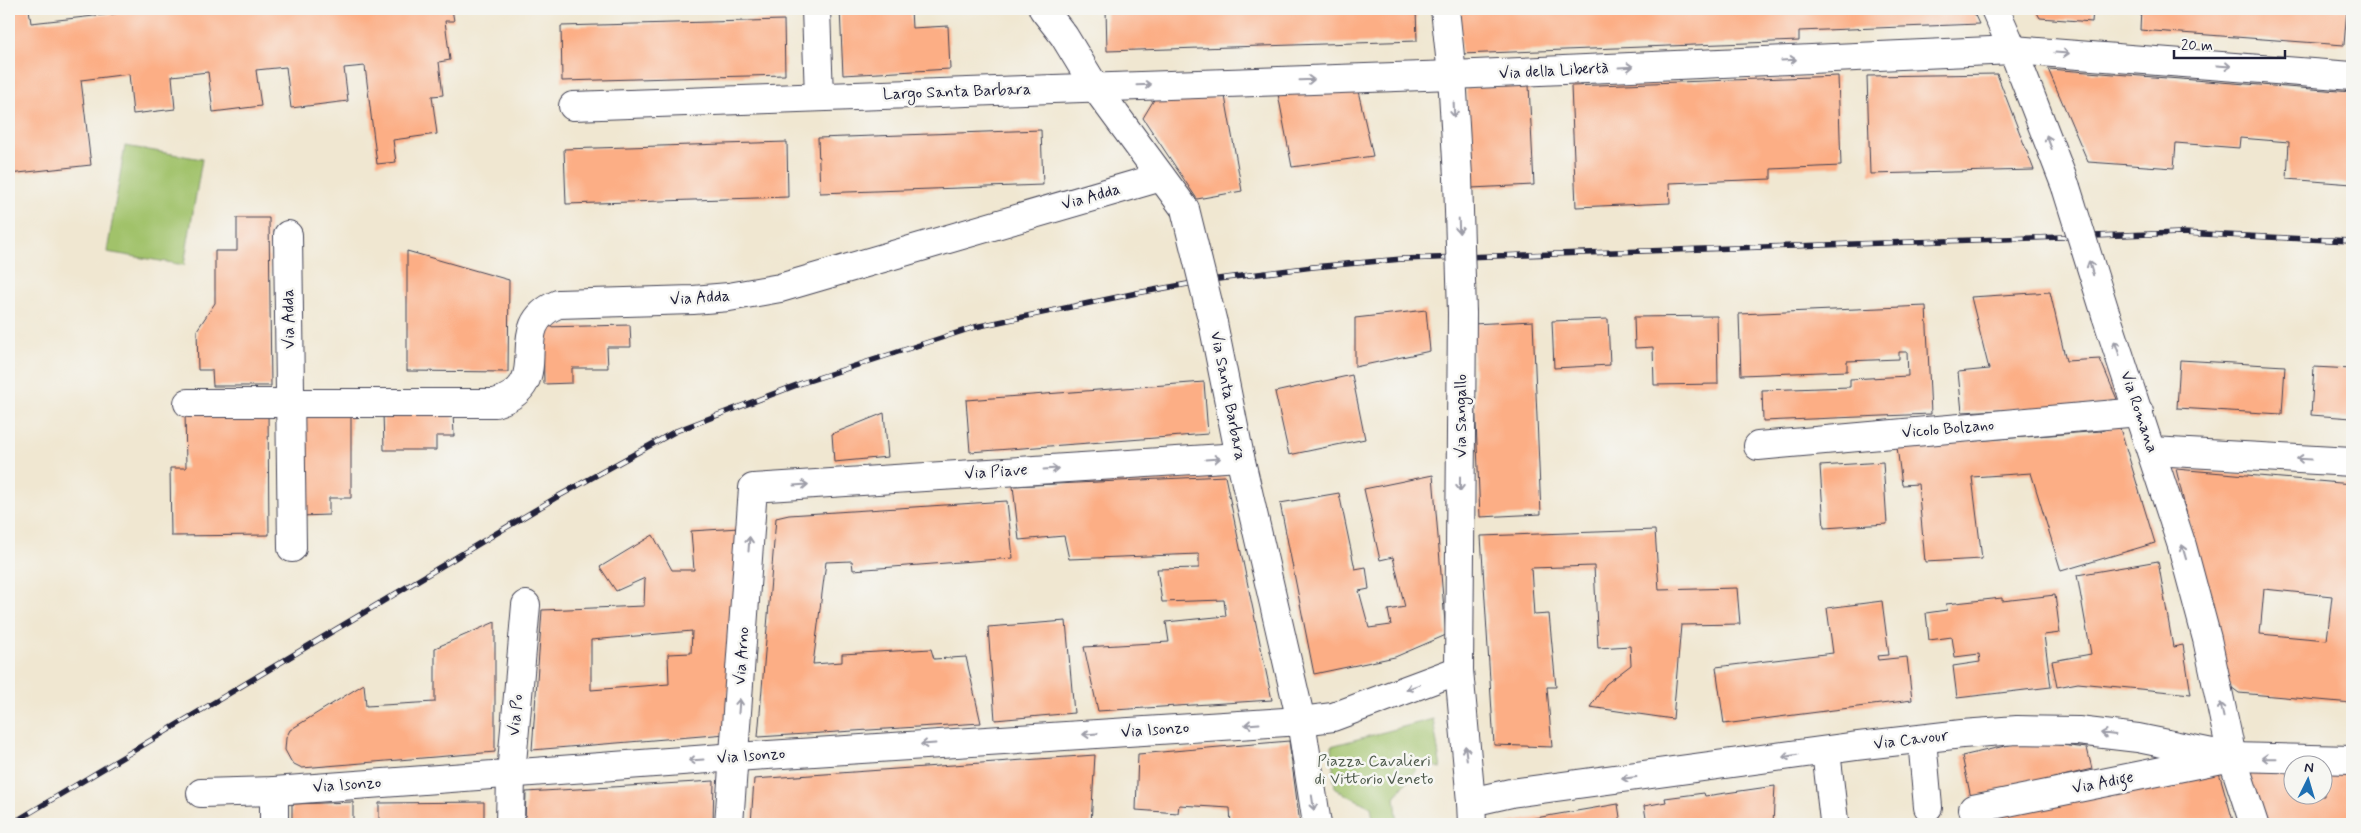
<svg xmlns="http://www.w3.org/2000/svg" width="2361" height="833" font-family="Mynerve,sans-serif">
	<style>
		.green { fill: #a1c26b; stroke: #627253 }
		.building { fill: #fcae85; fill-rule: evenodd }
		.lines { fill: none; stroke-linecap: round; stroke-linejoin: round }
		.minor-casing { stroke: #414052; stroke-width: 30 }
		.major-casing { stroke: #414052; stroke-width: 30 }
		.minor { stroke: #fff; stroke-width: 28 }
		.major { stroke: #fff; stroke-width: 28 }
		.rail-casing { stroke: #22223b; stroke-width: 5.5 }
		.rail { stroke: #f6f6f2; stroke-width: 4; stroke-dasharray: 11; stroke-linecap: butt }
		.minor-bridge-casing { stroke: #414052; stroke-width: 30; stroke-linecap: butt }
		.minor-bridge { stroke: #fff; stroke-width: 28 }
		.oneway { stroke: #9c9ca7 }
		.labels { text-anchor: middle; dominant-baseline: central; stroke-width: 5; stroke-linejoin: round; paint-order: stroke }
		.street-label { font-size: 16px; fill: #22223b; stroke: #f6f6f2 }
		.park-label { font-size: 16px; fill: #4e5a4c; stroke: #f6f6f2 }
	</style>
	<rect width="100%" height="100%" fill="#f6f6f2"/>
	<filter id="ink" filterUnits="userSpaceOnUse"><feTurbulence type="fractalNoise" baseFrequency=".02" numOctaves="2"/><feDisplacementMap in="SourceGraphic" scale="10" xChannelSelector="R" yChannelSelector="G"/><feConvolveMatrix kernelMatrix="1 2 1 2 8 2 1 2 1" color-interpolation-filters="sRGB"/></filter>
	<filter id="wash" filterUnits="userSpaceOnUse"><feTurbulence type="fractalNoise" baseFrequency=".0096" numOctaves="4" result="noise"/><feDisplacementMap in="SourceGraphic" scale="20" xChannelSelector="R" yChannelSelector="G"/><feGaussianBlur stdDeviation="1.12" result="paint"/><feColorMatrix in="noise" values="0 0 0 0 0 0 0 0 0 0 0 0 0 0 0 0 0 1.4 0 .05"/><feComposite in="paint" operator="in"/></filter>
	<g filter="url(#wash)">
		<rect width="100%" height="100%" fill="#f0e7d1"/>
		<!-- green -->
		<g class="green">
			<polygon points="125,146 202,159 184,265 107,252"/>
			<polygon points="1433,719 1441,769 1423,761 1395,797 1398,824 1374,824 1371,807 1335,789 1331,746"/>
		</g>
		<g id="blocks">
			<!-- building -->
			<g class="building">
				<polygon points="9,9 29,9 31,23 130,12 130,9 452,9 454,21 445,21 450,60 439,62 443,95 432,96 437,134 393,140 396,162 377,164 365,66 344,68 348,101 291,108 286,67 256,70 261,106 213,112 208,72 172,76 175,109 133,114 129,74 81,80 91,165 9,174"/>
				<polygon points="840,9 911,9 912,28 948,26 950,69 843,75"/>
				<polygon points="1106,9 1416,9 1417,41 1107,51"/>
				<polygon points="1460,9 1972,9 1979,24 1799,31 1799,41 1461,54"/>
				<polygon points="2035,9 2093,9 2092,22 2040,18"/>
				<polygon points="2141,9 2347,9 2344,45 2140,30"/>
				<polygon points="784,20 785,75 562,81 561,26"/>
				<polygon points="2048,69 2352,92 2352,184 2287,179 2289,142 2240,138 2239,148 2176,143 2174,168 2088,162"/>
				<polygon points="1997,74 2034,170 1870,174 1867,76"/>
				<polygon points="1838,76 1841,166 1771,169 1771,179 1669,183 1670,203 1576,207 1571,86"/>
				<polygon points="1529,85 1534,185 1471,188 1466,88"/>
				<polygon points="1358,91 1373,156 1292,167 1278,94"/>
				<polygon points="1225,96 1242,191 1197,199 1143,118 1155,98"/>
				<polygon points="1041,130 1043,185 820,193 818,138"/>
				<polygon points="787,142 788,197 566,204 564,149"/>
				<polygon points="237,218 269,218 271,386 213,386 212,370 198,370 197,330 215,303 215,251 237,251"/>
				<polygon points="407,251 509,280 508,372 407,371"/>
				<polygon points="2050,292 2066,361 2100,359 2119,404 1962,412 1958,372 1989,369 1971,297"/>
				<polygon points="1926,306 1931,414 1763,421 1762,390 1850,387 1850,379 1908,376 1907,352 1899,352 1899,359 1847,361 1847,371 1741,375 1739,314"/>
				<polygon points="1426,310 1430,351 1355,367 1355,318"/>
				<polygon points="1717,316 1718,384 1654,385 1653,347 1635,348 1634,317"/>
				<polygon points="1608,319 1610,365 1554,368 1552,321"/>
				<polygon points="1533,321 1541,514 1480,517 1472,324"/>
				<polygon points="630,325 631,347 607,347 608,368 572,368 572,383 544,384 543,327"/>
				<polygon points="2180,360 2285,366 2282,414 2177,408"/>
				<polygon points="2314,367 2352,369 2352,418 2311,415"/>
				<polygon points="1352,375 1365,439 1289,455 1275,392"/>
				<polygon points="1204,382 1208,434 970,452 966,400"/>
				<polygon points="268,409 269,535 171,536 170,468 186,468 185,410"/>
				<polygon points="351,410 351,498 329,498 329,515 300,516 299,411"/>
				<polygon points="453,411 454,436 436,436 436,450 384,450 383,412"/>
				<polygon points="884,413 888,457 834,462 832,434"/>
				<polygon points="2119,425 2155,543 2061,571 2031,473 1972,477 1982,559 1925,562 1918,484 1902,485 1897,447 2101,431"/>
				<polygon points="1883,462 1887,524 1824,528 1820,466"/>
				<path d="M2176 469 2352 484V703L2239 693 2227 684ZM2264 589 2332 596 2327 640 2260 634Z"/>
				<polygon points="1433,475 1446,635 1395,657 1314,674 1280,503 1339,493 1355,569 1366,567 1369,589 1359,591 1369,628 1391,625 1388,610 1405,607 1393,557 1380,560 1364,489"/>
				<polygon points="1225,476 1272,700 1098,711 1084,647 1169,642 1166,622 1226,616 1224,600 1162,602 1157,569 1199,568 1199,554 1069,559 1064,536 1019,540 1013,486"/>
				<polygon points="1007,501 1013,558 853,570 852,561 826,562 813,664 842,662 842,654 931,649 934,659 966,657 981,723 758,737 776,518 789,515"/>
				<path d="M739 528 726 734 532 750 542 610 644 606 645 578 616 591 600 567 653 535 672 570H694L691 531ZM692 631 691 653 668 654 669 684 591 690V640Z"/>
				<polygon points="1655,530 1659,590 1737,588 1740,624 1681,625 1673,719 1590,707 1606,684 1631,665 1630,646 1598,648 1594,566 1531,568 1534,615 1549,614 1556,687 1547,687 1552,747 1494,745 1481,536"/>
				<polygon points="2158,561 2173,647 2183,645 2191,694 2078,683 2057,687 2052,661 2091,654 2077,575"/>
				<polygon points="2055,595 2060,633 2044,635 2051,687 1957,698 1953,666 1980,662 1979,654 1955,657 1952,637 1929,640 1926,613 1947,610 1946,604 2002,598 2002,601"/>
				<polygon points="1882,601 1889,655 1877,656 1878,660 1907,657 1912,700 1724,724 1716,667 1833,653 1827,608"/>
				<polygon points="1066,621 1074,713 995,720 988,627"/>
				<polygon points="495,622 495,752 302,768 292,763 285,750 286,738 290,730 364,684 366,706 435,702 435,648"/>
				<polygon points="1289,741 1300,824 1231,824 1230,808 1179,805 1178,813 1136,810 1138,754"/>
				<polygon points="2026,741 2087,748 2092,769 1971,798 1962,756"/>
				<polygon points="1095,755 1091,824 751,824 754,779"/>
				<polygon points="2245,764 2294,767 2294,796 2324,796 2324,768 2352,770 2352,824 2261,824"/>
				<polygon points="2218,769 2234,824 1996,824 1995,817"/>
				<polygon points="714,781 713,824 525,824 526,792"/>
				<polygon points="1775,786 1773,824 1647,824 1644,806 1666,802 1665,798 1704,793 1705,796"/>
				<polygon points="353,802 353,824 292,824 292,804"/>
				<polygon points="484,802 484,824 379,824 379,803"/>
				<polygon points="1618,804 1621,824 1506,824 1506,823"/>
			</g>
		</g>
	</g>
	<g filter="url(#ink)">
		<use href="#blocks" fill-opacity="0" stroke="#414052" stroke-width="1"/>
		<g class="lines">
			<!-- minor casing -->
			<g class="minor-casing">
				<g id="minor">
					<polyline points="816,9 819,97"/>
					<polyline points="1043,9 1064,36 1095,87 1185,209"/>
					<polyline points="1445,9 1452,75 1458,177"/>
					<polyline points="1995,9 2013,50 2066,187"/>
					<polyline points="573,106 1452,75 2013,50 2352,76"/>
					<polyline points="288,235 292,548"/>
					<polyline points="1462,313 1459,670 1471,802"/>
					<polyline points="2106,315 2182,546 2207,639 2232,757 2254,824"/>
					<polyline points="1213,323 1240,457 1301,721 1317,824"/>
					<path d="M188 403H495C560 383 501 328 558 304L693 300 729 297 780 288 1161 177"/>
					<polyline points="1758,446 2139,412"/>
					<polyline points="2152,451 2352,462"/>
					<polyline points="1922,739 1928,807"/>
					<polyline points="1826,751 1834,821"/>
					<polyline points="274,791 274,824"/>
					<polyline points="201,793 274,791 736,757 1301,721 1333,717 1459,670"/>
					<polyline points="1973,809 2232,757"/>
					<polyline points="510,824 511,774 526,605"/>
					<polyline points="729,824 753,488 1240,457"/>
				</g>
			</g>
			<!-- major casing -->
			<g class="major-casing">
				<polyline id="major" points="1472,824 1471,802 1511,793 1857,746 1962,734 2017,730 2078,731 2138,738 2232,757 2352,760"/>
			</g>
			<!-- minor -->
			<use href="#minor" class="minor"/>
			<!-- major -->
			<use href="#major" class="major"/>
			<!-- rail casing -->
			<g class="rail-casing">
				<polyline id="rail" points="11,824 557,497 676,431 802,383 975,327 1137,293 1210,280 1313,267 1402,259 2181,233 2352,241"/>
			</g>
			<!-- rail -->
			<use href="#rail" class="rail"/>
			<!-- minor-bridge casing -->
			<g class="minor-bridge-casing">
				<g id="minor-bridge">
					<polyline points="1458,177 1462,313"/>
					<polyline points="2066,187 2106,315"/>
					<polyline points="1185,209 1213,323"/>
				</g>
			</g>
			<!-- minor-bridge -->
			<use href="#minor-bridge" class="minor-bridge"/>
		</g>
		<!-- one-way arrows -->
		<defs><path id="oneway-shaft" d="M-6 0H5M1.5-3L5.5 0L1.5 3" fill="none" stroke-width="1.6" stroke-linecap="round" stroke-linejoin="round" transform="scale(1.25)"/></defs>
		<g class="oneway">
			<use href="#oneway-shaft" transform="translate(2062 53) rotate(4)"/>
			<use href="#oneway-shaft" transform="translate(1789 60) rotate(-3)"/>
			<use href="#oneway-shaft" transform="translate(2224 66) rotate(4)"/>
			<use href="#oneway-shaft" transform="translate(1626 67) rotate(-3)"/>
			<use href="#oneway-shaft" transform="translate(1307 80) rotate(-2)"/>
			<use href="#oneway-shaft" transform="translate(1144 85) rotate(-2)"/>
			<use href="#oneway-shaft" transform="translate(1454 110) rotate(87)"/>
			<use href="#oneway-shaft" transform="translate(2049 142) rotate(-111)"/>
			<use href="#oneway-shaft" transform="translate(1459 226) rotate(88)"/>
			<use href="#oneway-shaft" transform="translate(2091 268) rotate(-107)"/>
			<use href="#oneway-shaft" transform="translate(2117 348) rotate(-109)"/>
			<use href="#oneway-shaft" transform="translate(1213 459) rotate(-4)"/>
			<use href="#oneway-shaft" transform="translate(2304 459) rotate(-177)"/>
			<use href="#oneway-shaft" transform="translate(1051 469) rotate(-4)"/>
			<use href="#oneway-shaft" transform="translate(1460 484) rotate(90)"/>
			<use href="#oneway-shaft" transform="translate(801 485) rotate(-4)"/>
			<use href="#oneway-shaft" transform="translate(749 544) rotate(-86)"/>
			<use href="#oneway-shaft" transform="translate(2184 552) rotate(-106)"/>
			<use href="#oneway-shaft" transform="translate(1413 687) rotate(160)"/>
			<use href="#oneway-shaft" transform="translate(739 706) rotate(-86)"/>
			<use href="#oneway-shaft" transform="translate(2222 710) rotate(-102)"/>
			<use href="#oneway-shaft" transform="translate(1252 724) rotate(176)"/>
			<use href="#oneway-shaft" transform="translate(1090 734) rotate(176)"/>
			<use href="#oneway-shaft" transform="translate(2108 734) rotate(-173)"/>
			<use href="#oneway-shaft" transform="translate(928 744) rotate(176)"/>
			<use href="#oneway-shaft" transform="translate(1466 753) rotate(-97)"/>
			<use href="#oneway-shaft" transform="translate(1790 756) rotate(171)"/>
			<use href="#oneway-shaft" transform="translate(2269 758) rotate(-179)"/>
			<use href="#oneway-shaft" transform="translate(696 760) rotate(176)"/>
			<use href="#oneway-shaft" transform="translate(1629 778) rotate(173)"/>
			<use href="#oneway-shaft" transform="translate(1313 803) rotate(81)"/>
		</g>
	</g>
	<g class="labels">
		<!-- street labels -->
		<g class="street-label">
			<text transform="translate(1554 71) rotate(-3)">Via della Libertà</text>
			<text transform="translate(957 92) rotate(-2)">Largo Santa Barbara</text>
			<text transform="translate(1091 197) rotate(-16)">Via Adda</text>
			<text transform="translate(700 298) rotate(-4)">Via Adda</text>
			<text transform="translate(289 319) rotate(-91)">Via Adda</text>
			<text transform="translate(1228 396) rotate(79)">Via Santa Barbara</text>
			<text transform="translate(2139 412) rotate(71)">Via Romana</text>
			<text transform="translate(1461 416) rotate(-90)">Via Sangallo</text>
			<text transform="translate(1948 429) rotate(-5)">Vicolo Bolzano</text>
			<text transform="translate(996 472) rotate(-4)">Via Piave</text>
			<text transform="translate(742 656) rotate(-86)">Via Arno</text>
			<text transform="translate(516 715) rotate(-85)">Via Po</text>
			<text transform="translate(1155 730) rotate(-4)">Via Isonzo</text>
			<text transform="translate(1911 740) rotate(-7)">Via Cavour</text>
			<text transform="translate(751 756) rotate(-4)">Via Isonzo</text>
			<text transform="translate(2103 783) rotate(-11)">Via Adige</text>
			<text transform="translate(347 785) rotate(-4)">Via Isonzo</text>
		</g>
		<!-- park labels -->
		<g class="park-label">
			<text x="1374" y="761">Piazza Cavalieri<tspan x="1374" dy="18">di Vittorio Veneto</tspan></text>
		</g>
	</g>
	<!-- margin -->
	<rect width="2361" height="833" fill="none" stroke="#f6f6f2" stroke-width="30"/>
	<!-- north arrow -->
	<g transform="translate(2308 780) rotate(5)"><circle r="24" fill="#f6f6f2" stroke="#a1a1a9"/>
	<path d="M0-4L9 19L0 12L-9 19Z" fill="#1f6fb2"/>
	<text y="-8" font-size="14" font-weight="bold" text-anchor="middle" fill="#22223b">N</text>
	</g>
	<!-- scale -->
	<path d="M2174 50v8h111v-8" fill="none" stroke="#22223b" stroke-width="2.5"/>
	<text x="2181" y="50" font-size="15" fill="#22223b" stroke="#f6f6f2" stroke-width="4" paint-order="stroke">20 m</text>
</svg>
